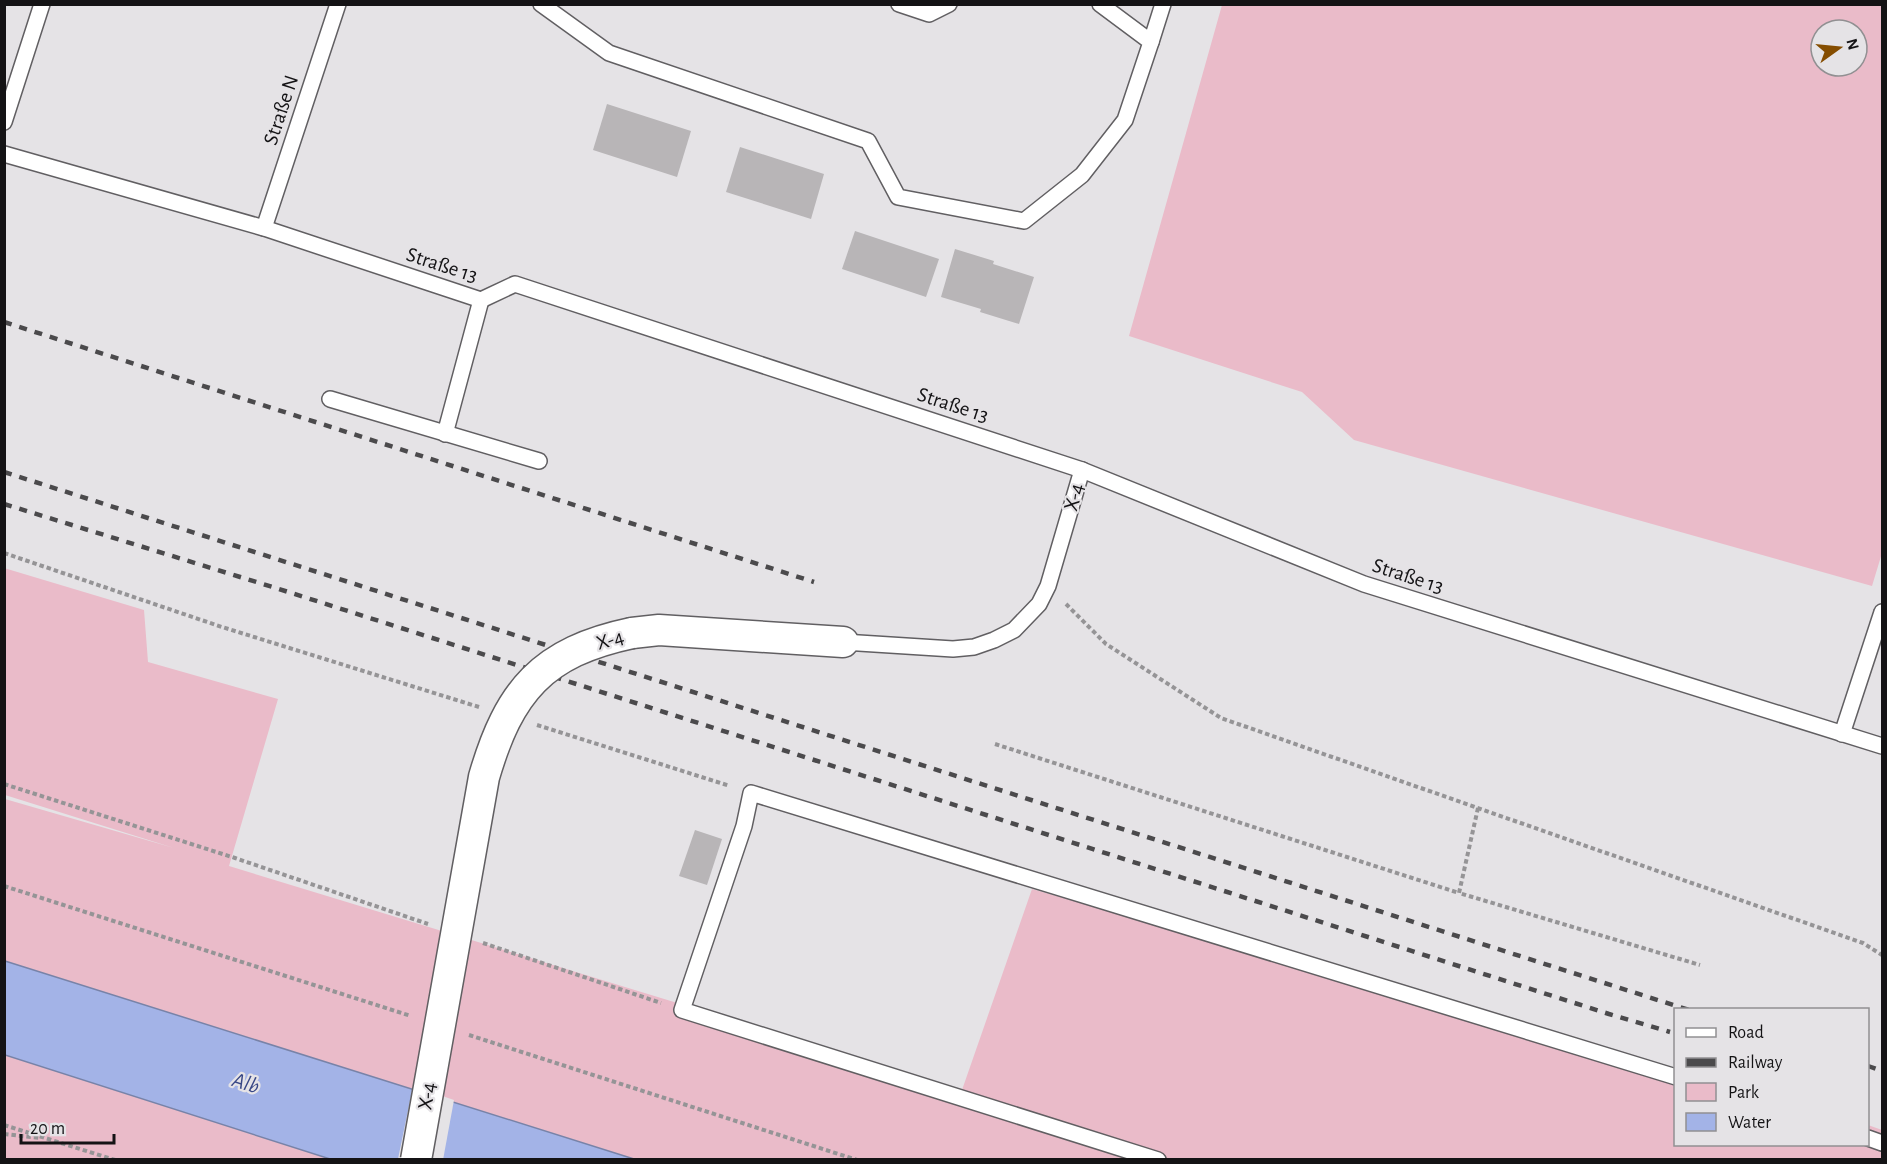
<svg xmlns="http://www.w3.org/2000/svg" width="1887" height="1164" font-family="'Alegreya Sans',sans-serif">
	<style>
		.green { fill: #eabbc9; fill-rule: evenodd }
		.water { fill: #a3b3e7; stroke: #7883a8; stroke-width: 1.5 }
		.pier { fill: #e5e3e6 }
		.building { fill: #b8b5b7 }
		.lines { fill: none; stroke-linecap: round; stroke-linejoin: round }
		.lane-casing { stroke: #615f62; stroke-width: 18 }
		.street-casing { stroke: #615f62; stroke-width: 33 }
		.path { stroke: #959496; stroke-width: 4; stroke-dasharray: 4.5 3; stroke-linecap: butt }
		.lane { stroke: #fff; stroke-width: 15 }
		.street { stroke: #fff; stroke-width: 30 }
		.rail { stroke: #4b4a4c; stroke-width: 4.5; stroke-dasharray: 8 8; stroke-linecap: butt }
		.street-bridge-casing { stroke: #615f62; stroke-width: 33; stroke-linecap: butt }
		.street-bridge { stroke: #fff; stroke-width: 30 }
		.labels { text-anchor: middle; dominant-baseline: central; stroke-width: 4.5; stroke-linejoin: round; paint-order: stroke }
		.street-label { font-size: 21px; fill: #141315; stroke: #e5e3e6 }
		.water-label { font-size: 22px; font-style: italic; fill: #384786; stroke: #e5e3e6 }
	</style>
	<rect width="100%" height="100%" fill="#e5e3e6"/>
	<!-- green -->
	<g class="green">
		<path d="M1222 5H1882V553L1872 586 1354 440 1302 392 1129 336ZM1821 30H1857V66H1821Z"/>
		<polygon points="4,568 144,610 148,662 278,699 229,866 962,1090 1032,889 1675,1071 1676,1144 1868,1144 1868,1125 1882,1130 1882,1159 634,1159 5,961 5,799 174,848 5,795"/>
		<polygon points="5,1055 330,1159 5,1159"/>
	</g>
	<!-- water -->
	<polygon class="water" points="5,961 634,1159 330,1159 5,1055"/>
	<!-- pier -->
	<polygon class="pier" points="413,1086 454,1100 443,1160 398,1159"/>
	<!-- building -->
	<g class="building">
		<polygon points="607,104 691,131 677,177 593,150"/>
		<polygon points="740,147 824,174 811,219 726,192"/>
		<polygon points="855,231 939,259 926,297 842,269"/>
		<polygon points="955,249 994,261 993,264 1034,277 1019,324 980,312 981,309 941,297"/>
		<polygon points="695,830 722,839 707,885 679,876"/>
	</g>
	<g class="lines">
		<!-- lane casing -->
		<g class="lane-casing">
			<g id="lane">
				<polyline points="541,4 609,53 868,141 898,197 1024,221 1082,175 1125,120 1151,42 1100,4"/>
				<polyline points="899,4 929,14 949,4"/>
				<polyline points="1151,42 1163,4"/>
				<polyline points="4,122 42,4"/>
				<polyline points="4,154 264,228 481,300 515,284 1082,470 1364,584 1882,746"/>
				<polyline points="264,228 338,4"/>
				<polyline points="330,399 539,461"/>
				<polyline points="445,434 481,300"/>
				<polyline points="843,642 953,649 974,647 994,640 1014,630 1039,604 1048,586 1082,470"/>
				<polyline points="1842,734 1882,612"/>
				<polyline points="1868,1138 1882,1143"/>
				<polyline points="1158,1160 682,1010 744,826 751,793 1676,1077"/>
			</g>
		</g>
		<!-- street casing -->
		<g class="street-casing">
			<polyline id="street" points="632,633 659,630 843,642"/>
		</g>
		<!-- path -->
		<g class="path">
			<polyline points="4,553 222,627 479,707"/>
			<polyline points="1066,604 1106,644 1221,718 1863,943 1882,955"/>
			<polyline points="537,725 730,786"/>
			<polyline points="995,744 1459,893"/>
			<polyline points="4,784 235,858 428,924"/>
			<polyline points="1478,808 1459,893 1700,965"/>
			<polyline points="4,886 411,1016"/>
			<polyline points="483,943 661,1003"/>
			<polyline points="469,1035 857,1160"/>
			<polyline points="4,1125 115,1160"/>
			<polyline points="4,1134 40,1138"/>
		</g>
		<!-- lane -->
		<use href="#lane" class="lane"/>
		<!-- street -->
		<use href="#street" class="street"/>
		<!-- rail -->
		<g class="rail">
			<polyline points="4,322 814,582"/>
			<polyline points="4,472 1689,1010"/>
			<polyline points="4,504 279,589 1609,1014 1670,1032"/>
			<polyline points="1868,1066 1882,1071"/>
		</g>
		<!-- street-bridge casing -->
		<g class="street-bridge-casing">
			<path id="street-bridge" d="M416 1160 484 777C509 691 542 652 632 633"/>
		</g>
		<!-- street-bridge -->
		<use href="#street-bridge" class="street-bridge"/>
	</g>
	<g class="labels">
		<!-- street labels -->
		<g class="street-label">
			<text transform="translate(281 110) rotate(-72)">Straße N</text>
			<text transform="translate(442 265) rotate(18)">Straße 13</text>
			<text transform="translate(953 405) rotate(18)">Straße 13</text>
			<text transform="translate(1074 497) rotate(-74)">X-4</text>
			<text transform="translate(1408 576) rotate(18)">Straße 13</text>
			<text transform="translate(610 640) rotate(-16)">X-4</text>
			<text transform="translate(427 1096) rotate(-80)">X-4</text>
		</g>
		<!-- water labels -->
		<g class="water-label">
			<text transform="translate(246 1083) rotate(18)">Alb</text>
		</g>
	</g>
	<!-- border -->
	<rect width="1887" height="1164" fill="none" stroke="#141315" stroke-width="12"/>
	<!-- legend -->
	<rect x="1674" y="1008" width="195" height="138" fill="#e5e3e6" stroke="#919092" stroke-width="1.5"/>
	<rect x="1686" y="1028" width="30" height="9" fill="#ffffff" stroke="#919092" stroke-width="1.5"/>
	<text x="1728" y="1038" font-size="18" fill="#141315">Road</text>
	<rect x="1686" y="1058" width="30" height="9" fill="#4b4a4c" stroke="#919092" stroke-width="1.5"/>
	<text x="1728" y="1068" font-size="18" fill="#141315">Railway</text>
	<rect x="1686" y="1083" width="30" height="18" fill="#eabbc9" stroke="#919092" stroke-width="1.5"/>
	<text x="1728" y="1098" font-size="18" fill="#141315">Park</text>
	<rect x="1686" y="1113" width="30" height="18" fill="#a3b3e7" stroke="#919092" stroke-width="1.5"/>
	<text x="1728" y="1128" font-size="18" fill="#141315">Water</text>
	<!-- north arrow -->
	<g transform="translate(1839 48) rotate(75)"><circle r="28" fill="#e5e3e6" stroke="#919092" stroke-width="1.5"/>
	<path d="M0-4.5L10 22L0 15L-10 22Z" fill="#854d00"/>
	<text y="-9" font-size="16" font-weight="bold" text-anchor="middle" fill="#141315">N</text>
	</g>
	<!-- scale -->
	<path d="M21 1134v9h93v-9" fill="none" stroke="#141315" stroke-width="3"/>
	<text x="30" y="1134" font-size="18" fill="#141315" stroke="#e5e3e6" stroke-width="4.5" paint-order="stroke">20 m</text>
</svg>
